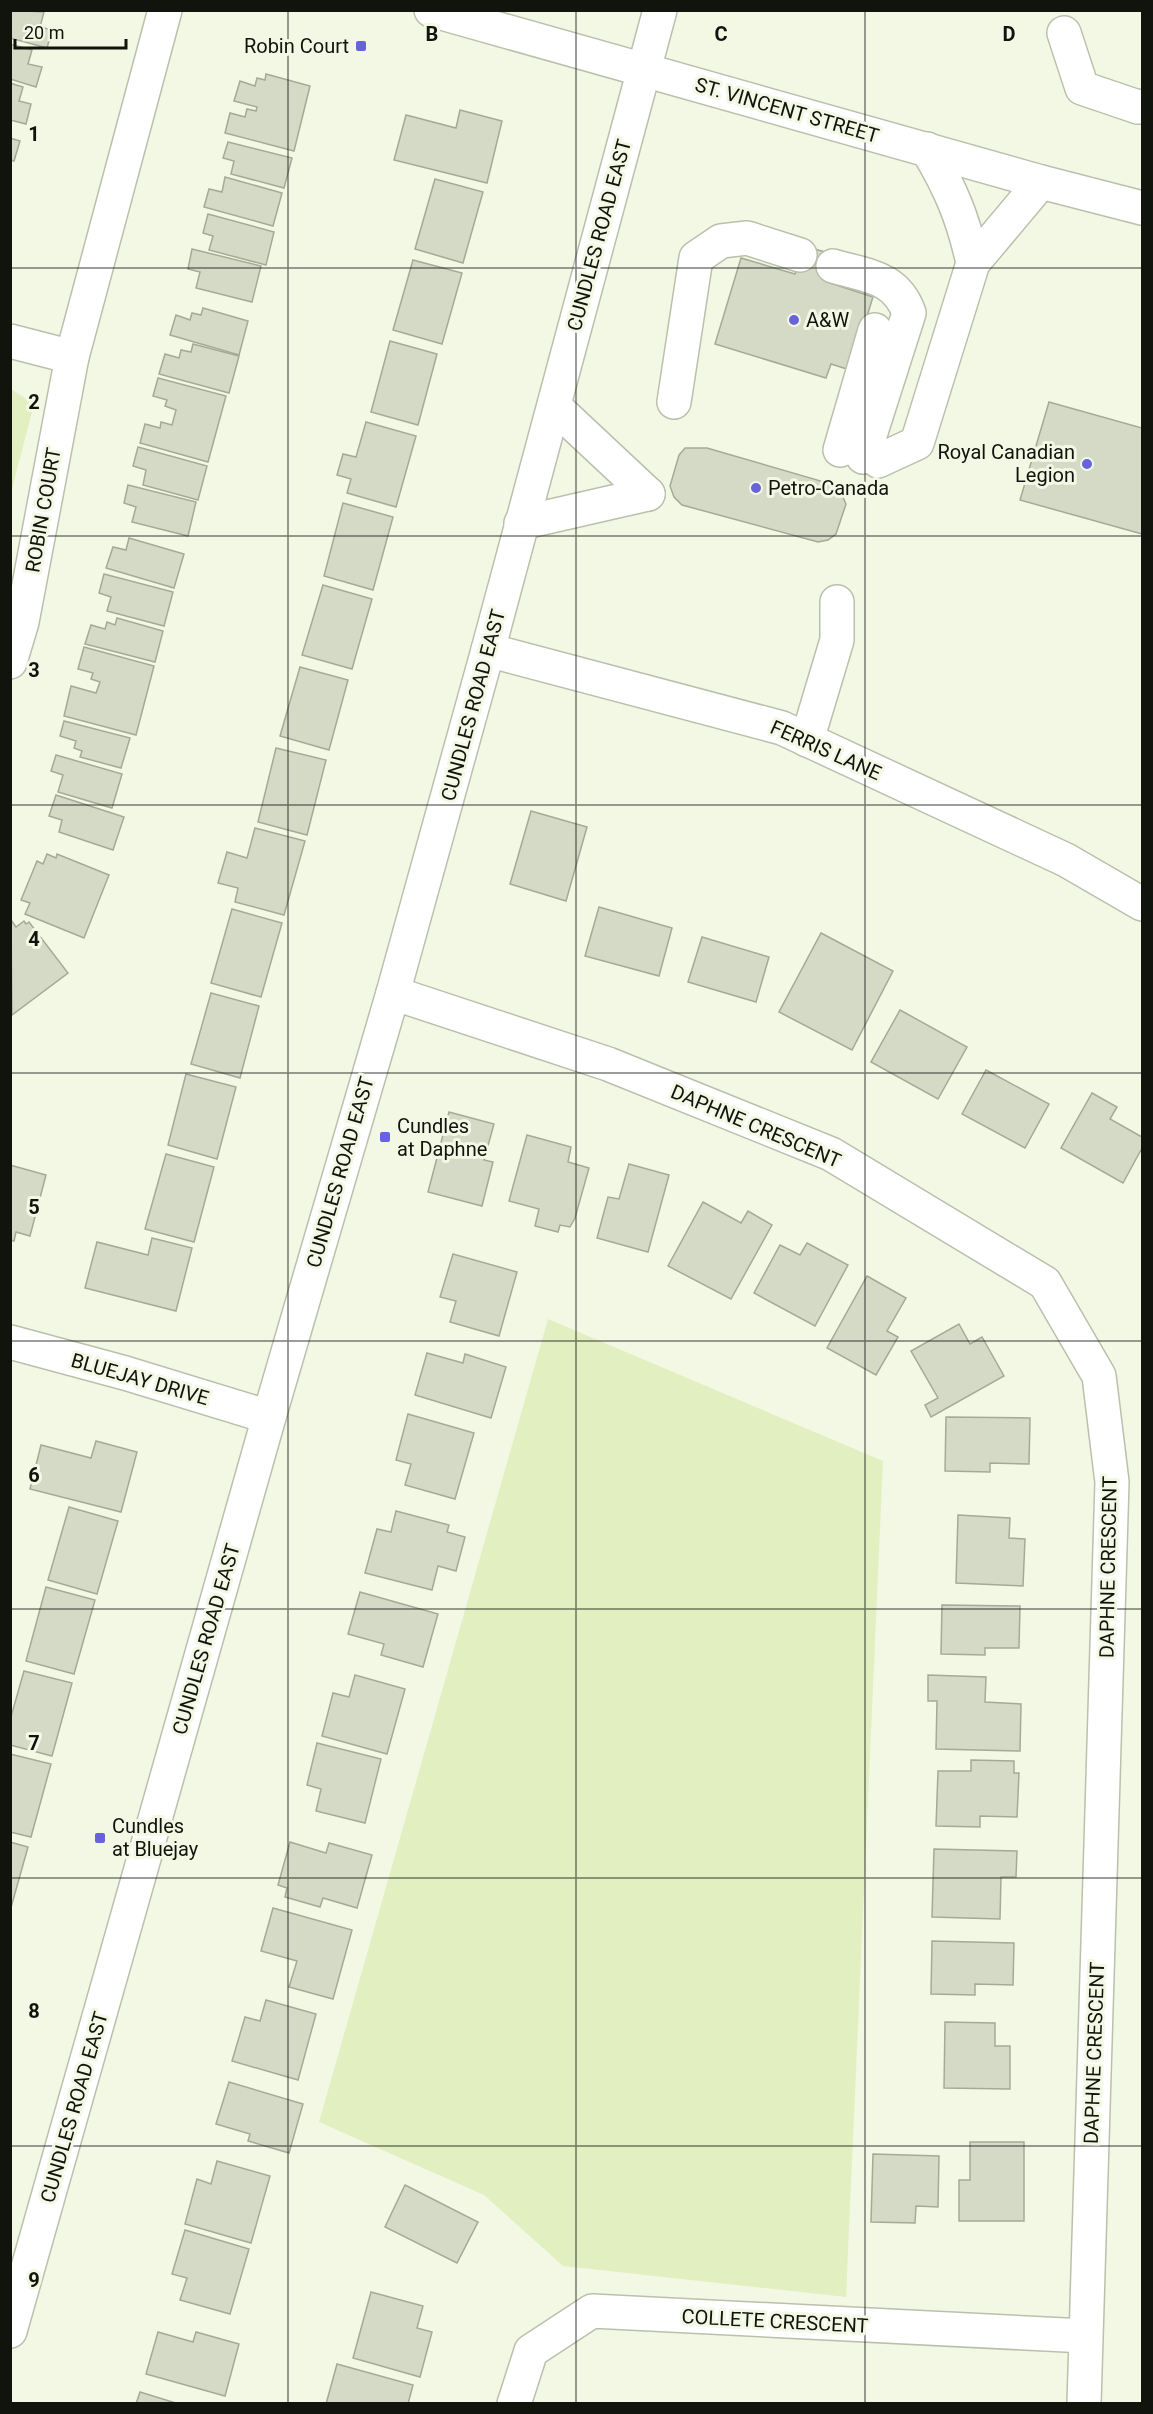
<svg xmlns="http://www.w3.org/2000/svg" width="1153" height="2414" font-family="Roboto,sans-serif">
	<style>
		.green { fill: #e2efc0 }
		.building { fill: #d4dac6; stroke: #a5aa98; stroke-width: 1.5 }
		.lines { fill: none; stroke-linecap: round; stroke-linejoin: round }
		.minor-casing { stroke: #bbc0ad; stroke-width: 36 }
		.major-casing { stroke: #bbc0ad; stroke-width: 36 }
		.minor { stroke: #fff; stroke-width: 33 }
		.major { stroke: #fff; stroke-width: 33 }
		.grid { fill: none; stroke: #11130d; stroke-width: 1.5; stroke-opacity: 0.55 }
		.poi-dot { fill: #6862db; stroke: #f3f8e5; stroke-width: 2 }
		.labels { text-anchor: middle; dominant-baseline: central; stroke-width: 6; stroke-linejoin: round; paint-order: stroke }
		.poi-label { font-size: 20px; fill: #11130d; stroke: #f3f8e5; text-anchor: start }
		.street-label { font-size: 20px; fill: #11130d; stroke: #f3f8e5 }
		.grid-label { font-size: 20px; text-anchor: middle; font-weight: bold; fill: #11130d; stroke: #f3f8e5; stroke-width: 6; stroke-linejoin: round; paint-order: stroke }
	</style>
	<rect width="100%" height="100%" fill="#f3f8e5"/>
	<!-- green -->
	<g class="green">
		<polygon points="11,389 34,404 11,493"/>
		<polygon points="548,1319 883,1461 846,2297 563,2266 484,2195 319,2122"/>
	</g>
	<!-- building -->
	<g class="building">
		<polygon points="10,10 44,12 40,27 52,30 47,48 10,38"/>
		<polygon points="10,44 32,50 28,64 42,67 36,87 10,79"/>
		<polygon points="266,74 310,86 294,151 225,133 230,113 245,117 247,109 256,111 257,107 234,101 240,81 255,86 257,78 265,80"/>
		<polygon points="10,83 23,87 19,101 31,104 26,124 10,120"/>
		<polygon points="460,110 502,121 487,183 394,160 406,115 456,128"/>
		<polygon points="10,138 20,141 14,161 10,160"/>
		<polygon points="228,142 292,158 284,188 231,174 234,161 223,158"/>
		<polygon points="225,177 282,193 273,226 204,207 209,189 222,192"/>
		<polygon points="435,179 483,192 463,263 415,249"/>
		<polygon points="208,214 274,232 266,265 209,250 213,236 203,233"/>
		<polygon points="804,246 836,255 827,282 873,297 850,370 831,364 826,378 715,344 741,258 795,274"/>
		<polygon points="192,249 261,266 252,302 196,288 200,272 188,269"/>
		<polygon points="413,260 462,273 442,344 393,330"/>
		<polygon points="203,308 248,321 239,355 170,335 176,315 190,320 192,313 201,315"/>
		<polygon points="390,341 437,354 418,425 371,412"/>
		<polygon points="193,344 239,356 229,393 159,374 165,354 179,358 181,350 191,352"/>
		<polygon points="158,378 226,396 208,462 140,443 145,424 160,428 161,422 172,425 176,410 165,406 167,400 153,396"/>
		<polygon points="1049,402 1142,428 1142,534 1020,500"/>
		<polygon points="366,422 416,436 396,507 347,493 351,479 337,475 343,454 356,457"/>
		<polygon points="138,447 207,466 198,500 143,485 146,470 133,466"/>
		<polygon points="685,448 707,448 838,486 846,504 836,534 828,540 818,542 682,505 674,497 670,486 679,455"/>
		<polygon points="128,485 196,502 188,536 132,522 136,507 124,503"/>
		<polygon points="343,503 393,517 373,590 324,576"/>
		<polygon points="129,538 184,554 174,588 106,568 113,547 126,550"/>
		<polygon points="104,574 173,592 164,626 107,611 111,597 99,593"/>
		<polygon points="323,585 372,599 352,669 302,655"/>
		<polygon points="117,618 163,631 155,662 85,644 91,625 105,629 107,622 115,625"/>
		<polygon points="84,647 154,666 136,735 64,716 71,686 96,693 100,682 91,679 93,673 78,669"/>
		<polygon points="300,667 348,680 329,750 280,736"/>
		<polygon points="64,721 130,738 121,768 80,757 82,751 74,748 76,741 60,736"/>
		<polygon points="276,748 326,760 307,835 258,822"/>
		<polygon points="56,755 122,774 112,808 58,792 63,775 51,771"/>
		<polygon points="56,795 124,817 113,850 59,832 62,820 49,816"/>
		<polygon points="531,811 587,827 566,901 510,884"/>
		<polygon points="255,828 305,841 284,915 235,902 238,888 218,883 227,852 247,858"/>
		<polygon points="47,854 56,858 57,854 109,875 84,938 25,914 30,903 21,900 37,861 43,864"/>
		<polygon points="599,907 672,928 659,976 585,956"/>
		<polygon points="232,909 282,923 261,997 211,983"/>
		<polygon points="11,920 16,927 24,921 26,924 29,922 68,973 12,1015"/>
		<polygon points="821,933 893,971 852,1050 779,1012"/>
		<polygon points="702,937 769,957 756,1002 688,982"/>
		<polygon points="211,993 259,1006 240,1078 191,1064"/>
		<polygon points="900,1010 967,1047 938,1099 871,1062"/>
		<polygon points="986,1070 1049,1104 1025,1148 962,1114"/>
		<polygon points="186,1074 236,1087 217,1159 168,1145"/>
		<polygon points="1092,1093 1117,1107 1110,1119 1142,1137 1142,1148 1123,1183 1061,1148"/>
		<polygon points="449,1112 494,1124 484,1160 493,1162 482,1206 428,1192"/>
		<polygon points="527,1135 571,1147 568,1162 589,1168 575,1218 570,1227 560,1225 558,1232 535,1226 539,1209 509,1201"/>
		<polygon points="166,1154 214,1167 194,1242 145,1229"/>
		<polygon points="629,1164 669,1175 648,1252 597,1238 608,1197 619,1199"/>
		<polygon points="10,1165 46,1175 30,1236 16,1232 14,1241 10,1240"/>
		<polygon points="703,1202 741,1223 748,1211 772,1225 731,1299 668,1266"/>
		<polygon points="152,1238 192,1248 176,1311 85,1288 97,1242 148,1255"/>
		<polygon points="807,1243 848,1265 815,1326 754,1293 780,1245 800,1255"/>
		<polygon points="453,1254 517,1272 499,1336 450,1322 456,1301 440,1297"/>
		<polygon points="867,1276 906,1298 887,1331 898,1337 876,1375 827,1348"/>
		<polygon points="959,1324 970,1344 982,1337 1004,1376 931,1417 925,1405 938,1398 911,1351"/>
		<polygon points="427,1353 463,1363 465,1354 506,1367 491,1418 415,1395"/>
		<polygon points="408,1414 474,1433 455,1499 405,1485 411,1464 396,1460"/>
		<polygon points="946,1417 1030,1418 1029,1464 990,1463 990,1472 945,1471"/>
		<polygon points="96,1441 137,1452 121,1512 30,1489 41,1445 91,1458"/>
		<polygon points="69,1507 118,1521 97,1594 48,1580"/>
		<polygon points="396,1511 449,1525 447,1532 465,1537 456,1571 438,1566 432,1590 365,1573 377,1529 391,1532"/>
		<polygon points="958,1515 1010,1518 1009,1538 1025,1539 1023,1586 956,1583"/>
		<polygon points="46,1587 95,1600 74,1674 26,1661"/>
		<polygon points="360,1592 438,1614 423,1667 381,1655 384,1644 348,1634"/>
		<polygon points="942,1605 1020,1606 1019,1648 985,1648 985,1655 941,1654"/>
		<polygon points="24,1671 72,1683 52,1756 10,1745 10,1720"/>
		<polygon points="355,1675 405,1689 387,1754 322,1736 333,1693 349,1697"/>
		<polygon points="928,1675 986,1677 985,1702 1021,1704 1020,1751 936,1749 937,1701 928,1701"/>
		<polygon points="317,1743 381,1759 365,1823 316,1811 321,1789 307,1785"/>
		<polygon points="10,1754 51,1764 31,1837 10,1832"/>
		<polygon points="971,1760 1014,1761 1014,1773 1019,1773 1017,1817 980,1816 980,1827 936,1826 938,1771 971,1771"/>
		<polygon points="10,1842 28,1847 10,1911"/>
		<polygon points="290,1842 326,1853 329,1843 372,1855 357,1908 323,1898 320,1907 285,1897 287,1888 278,1885"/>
		<polygon points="934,1849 1017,1851 1016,1877 1001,1877 1000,1919 932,1917"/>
		<polygon points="273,1908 352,1930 333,1999 289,1987 297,1961 261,1951"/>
		<polygon points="932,1941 1014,1943 1013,1985 975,1984 975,1995 931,1994"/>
		<polygon points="266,2000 316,2014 298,2080 232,2061 245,2017 260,2021"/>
		<polygon points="945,2022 995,2023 995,2046 1010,2046 1010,2089 944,2088"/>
		<polygon points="229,2082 303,2104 289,2153 248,2141 250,2134 216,2124"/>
		<polygon points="970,2142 1024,2142 1024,2221 959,2221 959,2180 970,2180"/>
		<polygon points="873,2154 939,2156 938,2207 916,2206 915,2223 871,2222"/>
		<polygon points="217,2161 270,2176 251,2243 185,2224 197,2179 211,2184"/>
		<polygon points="405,2185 478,2222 457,2263 385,2227"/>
		<polygon points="185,2230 249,2249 230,2314 180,2300 187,2278 172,2274"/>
		<polygon points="371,2292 423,2306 417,2328 432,2332 420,2377 353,2358"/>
		<polygon points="158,2332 193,2342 196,2332 239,2344 225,2396 146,2374"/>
		<polygon points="337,2364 413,2385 408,2404 326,2404"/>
		<polygon points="140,2392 179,2404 136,2404"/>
	</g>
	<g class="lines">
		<!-- minor casing -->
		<g class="minor-casing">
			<g id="minor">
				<polyline points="1064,33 1082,88 1138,107 1142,106"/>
				<path d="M927 149C951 189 963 218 973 263"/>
				<path d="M833 266C866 276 896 276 909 313L863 457"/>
				<polyline points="10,341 72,357"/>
				<polyline points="674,402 696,258 721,241 747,238 800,255"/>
				<polyline points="554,406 648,494"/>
				<polyline points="840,450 875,330"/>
				<polyline points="878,461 917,443 973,263 1041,182"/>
				<polyline points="521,523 648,494"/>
				<polyline points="488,650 782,728 1066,860 1142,904"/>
				<polyline points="10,662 22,622 72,357 165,10"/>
				<polyline points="807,740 837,640 837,602"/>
				<polyline points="393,993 608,1064 831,1154 1045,1283 1099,1376 1112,1482 1084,2404"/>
				<polyline points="10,1342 125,1373 269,1417"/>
				<polyline points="514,2404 531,2351 592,2311 1085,2336"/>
			</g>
		</g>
		<!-- major casing -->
		<g class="major-casing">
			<g id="major">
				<polyline points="431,10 1041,182 1142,208"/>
				<polyline points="10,2331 269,1417 393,993 488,650 660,10"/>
			</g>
		</g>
		<!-- minor -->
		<use href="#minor" class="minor"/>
		<!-- major -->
		<use href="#major" class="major"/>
	</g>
	<!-- grid -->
	<path class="grid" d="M288 10V2404M576 10V2404M865 10V2404M10 268H1142M10 536H1142M10 805H1142M10 1073H1142M10 1341H1142M10 1609H1142M10 1878H1142M10 2146H1142"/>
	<!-- markers -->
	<g class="poi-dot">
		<rect x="355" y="40" width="12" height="12" rx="3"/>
		<circle cx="794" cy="320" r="6"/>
		<circle cx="1087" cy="464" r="6"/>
		<circle cx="756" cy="488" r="6"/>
		<rect x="379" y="1131" width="12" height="12" rx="3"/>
		<rect x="94" y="1832" width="12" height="12" rx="3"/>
	</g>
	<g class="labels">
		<!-- poi labels -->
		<g class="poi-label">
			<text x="349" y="46" text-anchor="end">Robin Court</text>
			<text x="806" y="320">A&amp;W</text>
			<text x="1075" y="452" text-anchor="end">Royal Canadian<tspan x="1075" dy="23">Legion</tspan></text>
			<text x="768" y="488">Petro-Canada</text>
			<text x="397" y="1126">Cundles<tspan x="397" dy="23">at Daphne</tspan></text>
			<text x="112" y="1826">Cundles<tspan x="112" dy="23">at Bluejay</tspan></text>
		</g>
		<!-- street labels -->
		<g class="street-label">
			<text transform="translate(787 110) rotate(16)">ST. VINCENT STREET</text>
			<text transform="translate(599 235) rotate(-75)">CUNDLES ROAD EAST</text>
			<text transform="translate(43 510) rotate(-80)">ROBIN COURT</text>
			<text transform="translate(473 705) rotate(-75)">CUNDLES ROAD EAST</text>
			<text transform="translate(826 750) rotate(24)">FERRIS LANE</text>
			<text transform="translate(756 1126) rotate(23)">DAPHNE CRESCENT</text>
			<text transform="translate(340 1172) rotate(-74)">CUNDLES ROAD EAST</text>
			<text transform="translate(140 1379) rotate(16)">BLUEJAY DRIVE</text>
			<text transform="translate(1108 1567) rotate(-89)">DAPHNE CRESCENT</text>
			<text transform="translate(206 1639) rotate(-74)">CUNDLES ROAD EAST</text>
			<text transform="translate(1094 2053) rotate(-88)">DAPHNE CRESCENT</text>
			<text transform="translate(74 2107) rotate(-74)">CUNDLES ROAD EAST</text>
			<text transform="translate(775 2321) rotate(3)">COLLETE CRESCENT</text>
		</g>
	</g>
	<g class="grid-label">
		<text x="432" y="41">B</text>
		<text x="721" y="41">C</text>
		<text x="1009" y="41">D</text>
		<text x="34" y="141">1</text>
		<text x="34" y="409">2</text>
		<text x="34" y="677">3</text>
		<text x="34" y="946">4</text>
		<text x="34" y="1214">5</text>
		<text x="34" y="1482">6</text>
		<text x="34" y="1750">7</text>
		<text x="34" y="2018">8</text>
		<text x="34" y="2287">9</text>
	</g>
	<!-- border -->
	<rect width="1153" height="2414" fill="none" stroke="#11130d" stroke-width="24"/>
	<!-- scale -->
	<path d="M15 39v9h111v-9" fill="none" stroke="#11130d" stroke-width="3"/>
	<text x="24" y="39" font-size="18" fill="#11130d" stroke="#f3f8e5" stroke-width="4.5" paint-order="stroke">20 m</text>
</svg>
